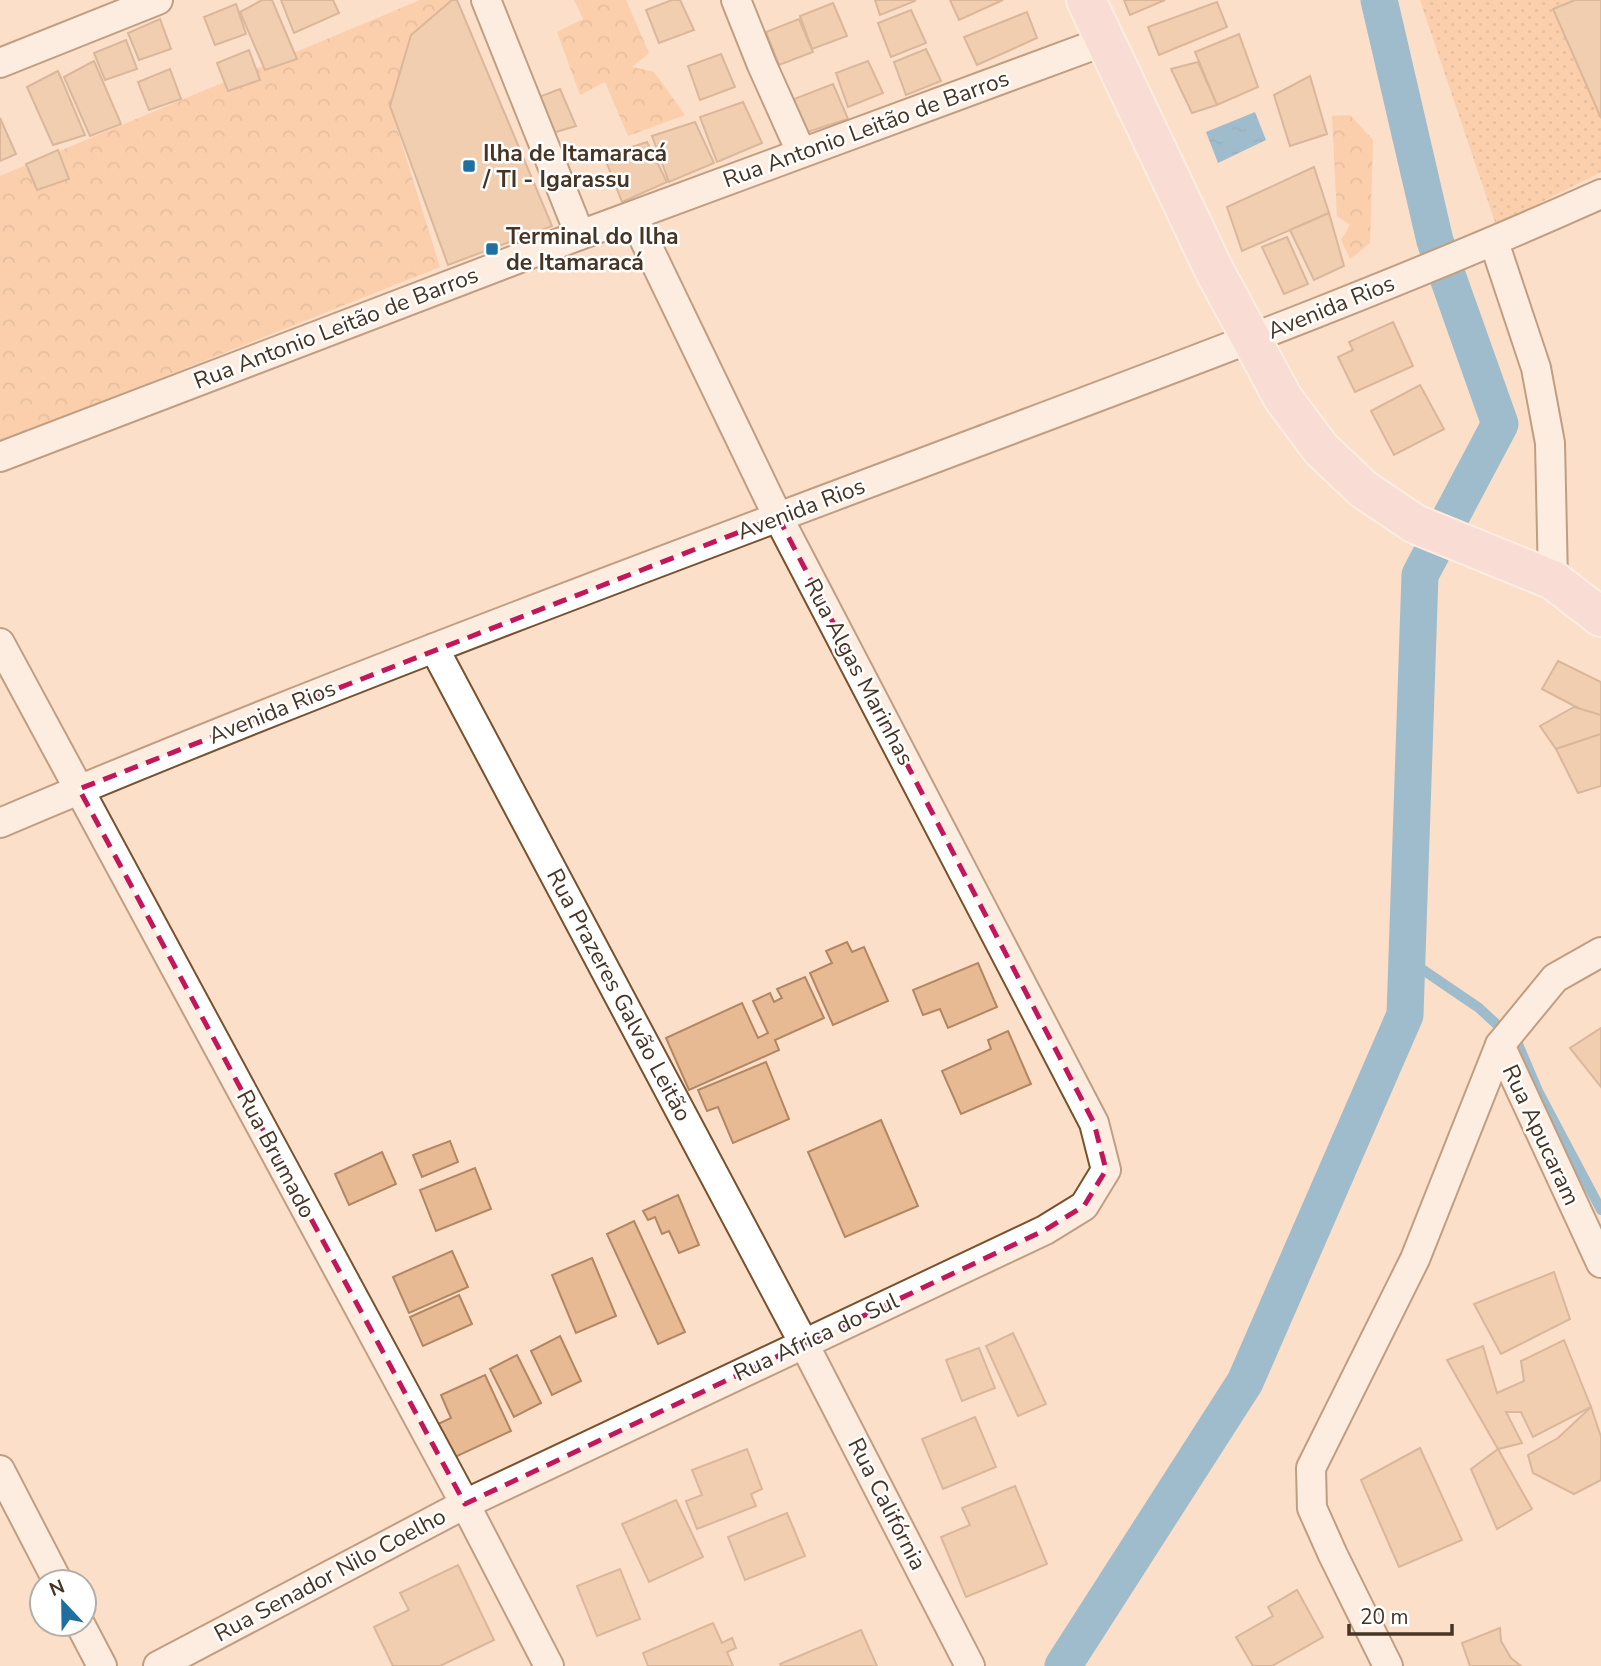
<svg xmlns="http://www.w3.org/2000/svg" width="1601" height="1666" font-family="'Nunito Sans',sans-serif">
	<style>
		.green { fill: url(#green-dots) }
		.forest { fill: url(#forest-crowns) }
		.water { fill: url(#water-ripples) }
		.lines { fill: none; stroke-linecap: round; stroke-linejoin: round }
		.stream { stroke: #3092d0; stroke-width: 10 }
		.canal { stroke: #3092d0; stroke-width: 37 }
		.building { fill: #e7ba94; stroke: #b28762; stroke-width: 2 }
		.street-casing { stroke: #78512e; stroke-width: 32 }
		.primary-casing { stroke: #fff; stroke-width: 42 }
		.street { stroke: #fff; stroke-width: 28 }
		.primary { stroke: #f7dce3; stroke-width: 38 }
		.marked { fill: none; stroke: #c2185b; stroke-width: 5; stroke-dasharray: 14 9; stroke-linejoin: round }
		.poi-dot { fill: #1f6fa1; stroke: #fff; stroke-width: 2.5 }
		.labels { text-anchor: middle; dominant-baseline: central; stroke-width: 5; stroke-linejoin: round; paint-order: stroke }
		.street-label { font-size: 23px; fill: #463424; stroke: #fff }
		.poi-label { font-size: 23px; font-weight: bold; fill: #463424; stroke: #fff; text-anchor: start }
	</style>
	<defs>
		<pattern id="green-dots" width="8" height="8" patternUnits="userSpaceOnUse" patternTransform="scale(1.75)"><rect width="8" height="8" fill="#fabc88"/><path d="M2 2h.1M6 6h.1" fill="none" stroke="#cc9a6f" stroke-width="1.8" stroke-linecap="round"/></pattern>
		<pattern id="forest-crowns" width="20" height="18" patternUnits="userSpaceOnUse" patternTransform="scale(1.75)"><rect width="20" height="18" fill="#fabc88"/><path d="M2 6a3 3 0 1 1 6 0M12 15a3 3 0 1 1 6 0" fill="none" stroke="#cc9a6f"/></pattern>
		<pattern id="water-ripples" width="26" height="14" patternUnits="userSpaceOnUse" patternTransform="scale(1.75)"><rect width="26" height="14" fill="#3092d0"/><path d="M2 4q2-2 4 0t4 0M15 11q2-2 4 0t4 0" fill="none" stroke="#2b78a9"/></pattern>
	</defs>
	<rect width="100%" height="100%" fill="#fbdfc8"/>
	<!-- green -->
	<polygon class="green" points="1420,0 1601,0 1601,172 1496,225"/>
	<!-- forest -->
	<g class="forest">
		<polygon points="420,0 452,0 390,106 440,267 0,442 0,176"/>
		<polygon points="574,0 626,0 649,53 632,67 654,72 685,115 628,136 605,82 580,95 557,32 583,19"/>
		<polygon points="1350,115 1373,140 1370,243 1350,259 1341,240 1350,225 1337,216 1332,116"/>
	</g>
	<!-- water -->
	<polygon class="water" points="1255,112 1266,140 1218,163 1206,132"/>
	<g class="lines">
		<!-- stream -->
		<polyline class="stream" points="1407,959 1479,1008 1518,1044 1538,1091 1601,1210"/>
		<!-- canal -->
		<polyline class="canal" points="1063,1666 1245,1382 1405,1015 1420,575 1500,424 1435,241 1379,0"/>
	</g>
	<!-- building -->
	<g class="building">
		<polygon points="262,0 272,0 297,59 265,70 240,12"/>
		<polygon points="281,0 333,0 339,13 294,33"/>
		<polygon points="452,0 457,0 552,226 448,265 390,106 411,35"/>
		<polygon points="672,0 680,0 694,30 659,43 646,10"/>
		<polygon points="875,0 914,0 915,1 880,15"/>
		<polygon points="950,0 1003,0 959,20"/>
		<polygon points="1124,0 1165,0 1130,15"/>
		<polygon points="1575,0 1601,0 1601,118 1553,9"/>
		<polygon points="1217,2 1227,27 1159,55 1148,27"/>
		<polygon points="833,3 847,36 812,49 800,16"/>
		<polygon points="236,4 246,34 215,45 204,17"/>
		<polygon points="911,10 926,43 891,57 878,23"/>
		<polygon points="1027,12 1037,38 977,65 964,37"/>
		<polygon points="160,19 171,49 139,60 128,33"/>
		<polygon points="799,19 813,52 779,65 766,32"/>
		<polygon points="1239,34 1258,87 1217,105 1195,52"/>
		<polygon points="126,40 137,69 105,80 94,53"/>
		<polygon points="926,49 941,81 906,95 894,62"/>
		<polygon points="249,50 260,80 228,91 217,63"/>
		<polygon points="721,54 735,87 700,100 688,66"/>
		<polygon points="94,61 121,124 90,136 64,77"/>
		<polygon points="868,61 883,93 848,107 836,73"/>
		<polygon points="1198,62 1217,105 1192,113 1171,69"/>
		<polygon points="170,69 181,99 149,110 138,82"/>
		<polygon points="58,71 85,135 53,145 27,87"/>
		<polygon points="1310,76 1327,134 1290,146 1274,95"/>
		<polygon points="833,84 848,119 801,134 789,101"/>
		<polygon points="560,89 576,126 549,134 536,98"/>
		<polygon points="743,102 762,143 717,162 700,117"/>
		<polygon points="0,118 16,154 0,161"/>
		<polygon points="695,122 714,163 669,182 652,136"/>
		<polygon points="647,142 667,182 622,202 604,156"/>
		<polygon points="58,150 69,179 37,190 26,164"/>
		<polygon points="1314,167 1329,213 1242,251 1227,207"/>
		<polygon points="1329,213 1344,266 1314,280 1290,230"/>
		<polygon points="1287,237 1308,284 1284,294 1262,247"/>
		<polygon points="1393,322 1413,366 1355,392 1338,357 1353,350 1349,342"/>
		<polygon points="1420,385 1444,429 1394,455 1371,411"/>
		<polygon points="1558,661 1601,682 1601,720 1542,689"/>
		<polygon points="1574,707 1601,715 1601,734 1556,749 1540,726"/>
		<polygon points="1601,734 1601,786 1578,793 1556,749"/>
		<polygon points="847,942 852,952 864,947 888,1001 833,1025 810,973 832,963 826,951"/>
		<polygon points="978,963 997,1007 948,1028 940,1009 923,1015 913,990"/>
		<polygon points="805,977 824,1018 775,1040 779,1050 689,1090 666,1038 742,1003 758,1038 768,1033 753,1001 770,993 774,1002 782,998 777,989"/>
		<polygon points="1601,1028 1601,1087 1570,1048"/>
		<polygon points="1008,1031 1031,1084 961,1114 942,1071 991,1049 988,1040"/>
		<polygon points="766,1062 789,1119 733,1143 718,1107 707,1111 698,1090"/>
		<polygon points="881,1120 918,1206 845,1237 808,1152"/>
		<polygon points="450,1141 458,1162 422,1177 413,1155"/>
		<polygon points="382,1152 396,1184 349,1205 335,1174"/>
		<polygon points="475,1168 491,1209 436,1231 420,1190"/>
		<polygon points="678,1195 699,1245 679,1253 669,1231 662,1234 655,1217 648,1220 643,1211"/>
		<polygon points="634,1221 685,1332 658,1344 607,1234"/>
		<polygon points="452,1251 468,1287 409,1313 393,1277"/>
		<polygon points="592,1258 616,1316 576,1333 552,1275"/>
		<polygon points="1554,1272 1570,1319 1501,1354 1474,1304"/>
		<polygon points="459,1295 472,1324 423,1346 410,1317"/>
		<polygon points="1013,1333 1046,1404 1018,1416 986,1346"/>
		<polygon points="560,1336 581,1381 552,1395 531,1351"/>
		<polygon points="1564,1340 1591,1407 1533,1437 1521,1412 1506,1412 1522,1443 1498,1449 1447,1360 1483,1346 1497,1393 1524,1381 1521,1361"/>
		<polygon points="979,1348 995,1388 962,1401 946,1360"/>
		<polygon points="517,1355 541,1403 514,1417 490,1369"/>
		<polygon points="485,1375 511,1431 453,1458 438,1424 451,1418 441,1395"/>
		<polygon points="1591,1407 1601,1437 1601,1480 1574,1494 1533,1473 1528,1455 1558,1438"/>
		<polygon points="975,1417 996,1467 943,1489 922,1439"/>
		<polygon points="1420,1448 1462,1540 1399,1567 1361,1480"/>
		<polygon points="747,1449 762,1489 751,1494 756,1506 697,1529 686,1501 702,1495 692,1470"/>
		<polygon points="1498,1449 1532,1509 1497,1529 1471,1469"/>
		<polygon points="1015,1486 1047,1564 966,1597 941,1537 970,1525 962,1508"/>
		<polygon points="676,1500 703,1557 649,1582 622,1524"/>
		<polygon points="787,1513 805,1556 745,1580 728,1537"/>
		<polygon points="458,1565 494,1640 440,1666 393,1666 374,1627 409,1610 400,1593"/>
		<polygon points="620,1569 640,1619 597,1636 577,1586"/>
		<polygon points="1297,1590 1323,1637 1272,1666 1253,1666 1236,1637 1273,1616 1268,1607"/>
		<polygon points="713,1623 722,1643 732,1638 736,1648 727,1652 733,1666 648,1666 643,1653"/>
		<polygon points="1500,1628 1501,1641 1511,1658 1521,1666 1470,1666 1462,1643"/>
		<polygon points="861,1630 877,1666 781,1666 780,1664"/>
	</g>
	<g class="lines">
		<!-- street casing -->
		<g class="street-casing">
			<g id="street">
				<polyline points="486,0 580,235"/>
				<polyline points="736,0 762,65 801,152"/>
				<polyline points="0,63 158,0"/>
				<polyline points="1494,242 1536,368 1550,443 1553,580"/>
				<polyline points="0,457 580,235 1105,41"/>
				<polyline points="0,643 465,1504 549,1666"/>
				<polyline points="434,648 803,1342 970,1666"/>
				<path d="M0 823C321 687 649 566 975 443 1185 364 1396 286 1601 194"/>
				<polyline points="1500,1045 1601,1263"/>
				<polyline points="0,1470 58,1582"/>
				<polyline points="80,1624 102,1666"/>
				<polyline points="158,1666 465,1504 1045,1230 1084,1206 1106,1170 1094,1123 778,517 633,216"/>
				<polyline points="1388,1666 1333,1555 1312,1508 1311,1468 1415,1259 1500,1045 1555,978 1601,952"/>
			</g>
		</g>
		<!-- primary casing -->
		<g class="primary-casing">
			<polyline id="primary" points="1086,0 1214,270 1283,398 1321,449 1363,489 1415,524 1553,580 1601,617"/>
		</g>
		<!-- street -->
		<use href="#street" class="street"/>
		<!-- primary -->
		<use href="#primary" class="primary"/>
	</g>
	<!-- marked area -->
	<path d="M0 0H1601V1666H0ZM778 517 1094 1123 1106 1170 1084 1206 1045 1230 465 1504 79 789Z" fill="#fbdfc8" fill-opacity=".55" fill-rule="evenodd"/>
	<path class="marked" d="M778 517 1094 1123 1106 1170 1084 1206 1045 1230 465 1504 79 789Z"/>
	<!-- markers -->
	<g class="poi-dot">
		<rect x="462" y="159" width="14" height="14" rx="3.5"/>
		<rect x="485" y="242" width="14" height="14" rx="3.5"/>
	</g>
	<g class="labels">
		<!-- street labels -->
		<g class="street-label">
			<text transform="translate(866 129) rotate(-20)">Rua Antonio Leitão de Barros</text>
			<text transform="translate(1331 307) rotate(-22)">Avenida Rios</text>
			<text transform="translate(336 328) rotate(-21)">Rua Antonio Leitão de Barros</text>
			<text transform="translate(801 509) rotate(-21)">Avenida Rios</text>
			<text transform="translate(859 672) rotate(62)">Rua Algas Marinhas</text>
			<text transform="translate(272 712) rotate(-22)">Avenida Rios</text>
			<text transform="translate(619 995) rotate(62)">Rua Prazeres Galvão Leitão</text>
			<text transform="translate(1541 1135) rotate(65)">Rua Apucaram</text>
			<text transform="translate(276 1154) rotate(62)">Rua Brumado</text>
			<text transform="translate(816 1337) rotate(-25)">Rua Africa do Sul</text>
			<text transform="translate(887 1504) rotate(63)">Rua Califórnia</text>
			<text transform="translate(330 1575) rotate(-28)">Rua Senador Nilo Coelho</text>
		</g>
		<!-- poi labels -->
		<g class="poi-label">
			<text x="483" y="153">Ilha de Itamaracá<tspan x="483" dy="26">/ TI - Igarassu</tspan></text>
			<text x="506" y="236">Terminal do Ilha<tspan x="506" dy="26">de Itamaracá</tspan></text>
		</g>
	</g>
	<!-- north arrow -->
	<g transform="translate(63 1603) rotate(338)"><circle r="33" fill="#ffffff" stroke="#b5aea7" stroke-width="2"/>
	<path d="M0-5L12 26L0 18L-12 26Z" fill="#1f6fa1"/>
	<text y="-10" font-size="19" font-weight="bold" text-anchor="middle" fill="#463424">N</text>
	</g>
	<!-- scale -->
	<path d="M1349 1624v10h103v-10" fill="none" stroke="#463424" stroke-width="3.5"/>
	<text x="1360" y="1624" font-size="21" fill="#463424" stroke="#ffffff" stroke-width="5" paint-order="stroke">20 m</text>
</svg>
